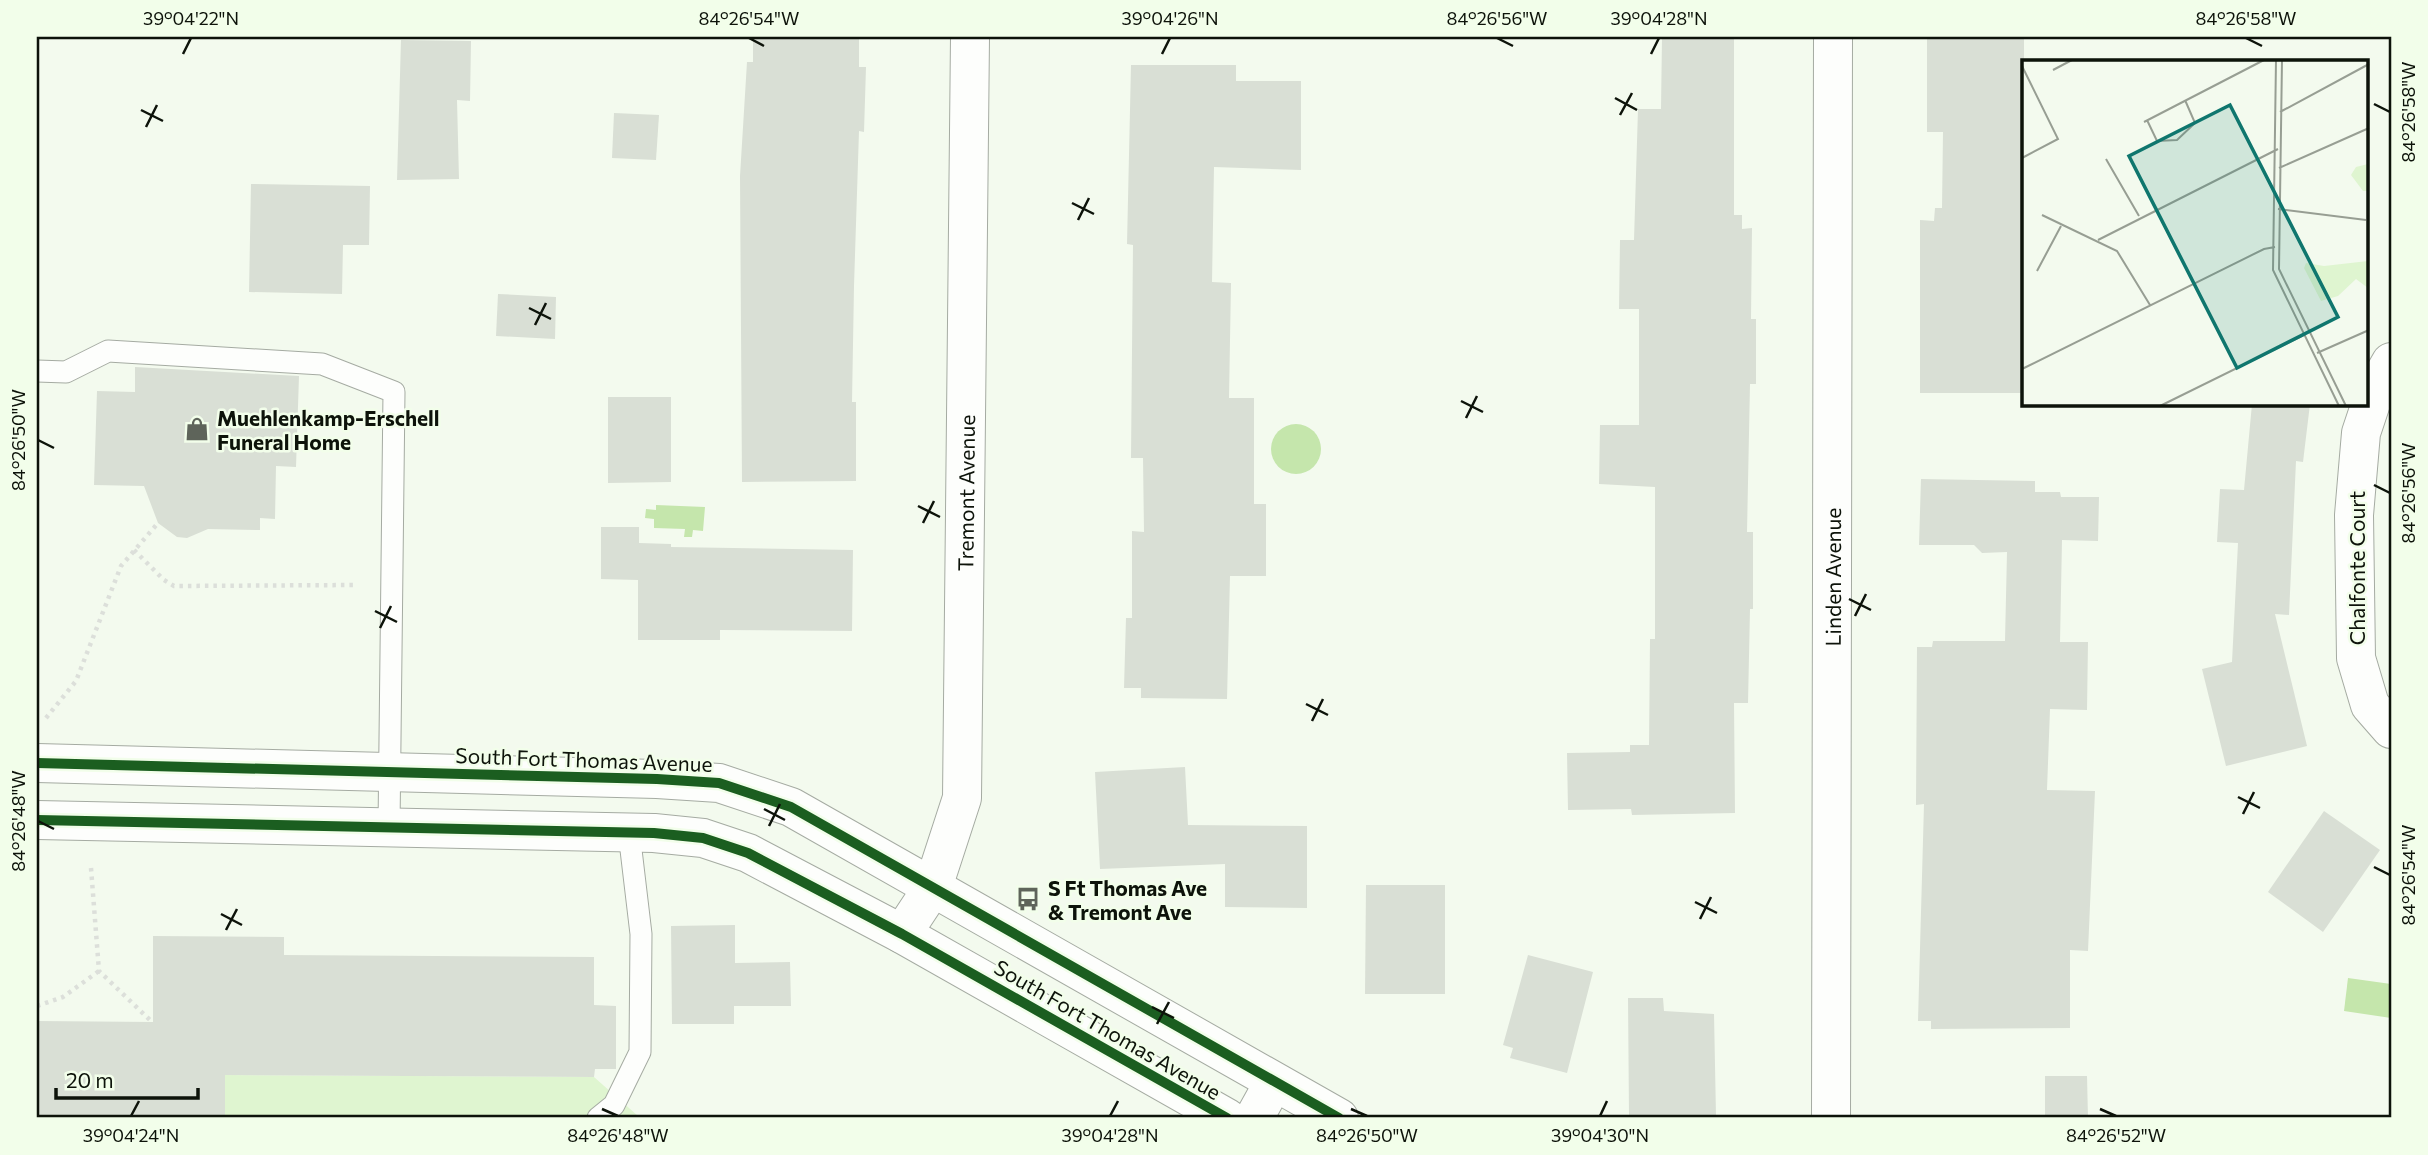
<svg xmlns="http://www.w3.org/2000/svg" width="2428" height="1155" font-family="Commissioner,sans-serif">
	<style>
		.green { fill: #dff5d0 }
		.water { fill: #c5e6ac }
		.building { fill: #d9dfd5 }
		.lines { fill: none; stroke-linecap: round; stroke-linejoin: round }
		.lane-casing { stroke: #a5aba2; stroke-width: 23 }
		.street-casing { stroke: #a5aba2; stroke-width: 40 }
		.secondary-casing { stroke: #a5aba2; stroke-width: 40 }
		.path { stroke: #dcdfda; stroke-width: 4.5; stroke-dasharray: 3.5 5; stroke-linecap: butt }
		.lane { stroke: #fdfefc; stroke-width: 21 }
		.street { stroke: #fdfefc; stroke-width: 38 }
		.secondary { stroke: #fdfefc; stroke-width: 38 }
		.cycleway-casing { stroke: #f2feea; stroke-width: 15 }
		.cycleway { stroke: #1b5e20; stroke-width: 10 }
		.ticks { fill: none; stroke: #0d130a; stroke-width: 2.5 }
		.labels { text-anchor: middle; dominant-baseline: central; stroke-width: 5; stroke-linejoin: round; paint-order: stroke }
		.poi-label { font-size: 21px; font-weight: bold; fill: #0d130a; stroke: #f2feea; text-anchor: start }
		.street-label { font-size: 21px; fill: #0d130a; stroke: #f2feea }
		.inset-road { fill: none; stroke: #979e93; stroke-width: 2 }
		.view { fill: #0f766e; fill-opacity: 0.15; stroke: #0f766e; stroke-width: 3.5 }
		.inset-edge { fill: none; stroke: #0d130a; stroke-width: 3.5 }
		.neatline { fill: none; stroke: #0d130a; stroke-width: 2.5 }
		.ticks-label { font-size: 18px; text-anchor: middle; fill: #0d130a }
	</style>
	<rect width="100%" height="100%" fill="#f3faee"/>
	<!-- green -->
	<polygon class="green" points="225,1075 594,1077 638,1116 225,1118"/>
	<!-- water -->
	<g class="water">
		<circle cx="1296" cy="449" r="25"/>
		<polygon points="656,505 705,507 703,531 693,530 692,537 684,537 685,529 654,528 654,519 645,518 646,509 656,510"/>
		<polygon points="2348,978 2391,984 2391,1018 2344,1011"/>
	</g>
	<!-- building -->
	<g class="building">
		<polygon points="753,37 859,37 859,67 866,67 864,132 859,131 854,286 852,402 856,402 856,481 742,482 740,176 747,62 753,62"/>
		<polygon points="1662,37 1734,37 1734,215 1742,215 1742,229 1752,228 1751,319 1756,319 1756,384 1750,384 1747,532 1753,532 1753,609 1750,609 1748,703 1734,703 1735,813 1632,815 1631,809 1568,810 1567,753 1630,752 1630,745 1649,745 1650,639 1655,639 1655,487 1599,484 1600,425 1639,425 1639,309 1619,309 1620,240 1634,240 1638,109 1661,109"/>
		<polygon points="1927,37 2024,37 2024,393 1920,393 1920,220 1934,221 1935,208 1942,208 1943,132 1927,132"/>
		<polygon points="401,40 471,41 470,101 457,100 459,179 397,180"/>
		<polygon points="1131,65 1236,65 1236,81 1301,81 1301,170 1214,167 1212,282 1231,283 1229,398 1254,398 1254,504 1266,504 1266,576 1230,576 1227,699 1141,698 1141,688 1124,688 1126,618 1132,618 1132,531 1144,532 1143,458 1131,458 1133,245 1127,244"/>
		<polygon points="614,113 659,115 656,160 612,158"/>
		<polygon points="251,184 370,186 369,245 343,245 342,294 249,292"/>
		<polygon points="498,294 556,297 555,339 496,336"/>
		<polygon points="135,367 299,376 296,467 276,466 275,519 260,518 260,530 208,529 187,538 177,537 158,523 144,486 94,485 97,391 135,392"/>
		<polygon points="608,397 671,397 671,482 608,483"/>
		<polygon points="2252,404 2310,404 2303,462 2296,461 2289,615 2275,614 2307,746 2226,766 2202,669 2232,662 2238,543 2217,542 2220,489 2244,490"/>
		<polygon points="1921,479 2035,481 2035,492 2060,492 2061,497 2099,497 2098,541 2062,540 2060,642 2088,642 2087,710 2050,709 2047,790 2095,791 2088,951 2070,950 2070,1028 1931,1029 1931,1021 1918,1021 1924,804 1916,805 1917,647 1932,647 1933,641 2005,641 2007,552 1982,553 1974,545 1919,545"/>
		<polygon points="601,527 639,527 639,543 671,544 671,547 853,550 852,631 720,630 720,640 638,640 638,580 601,579"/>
		<polygon points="1185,767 1188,825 1307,826 1307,908 1225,907 1225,864 1100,869 1095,772"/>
		<polygon points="2324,811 2380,850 2323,932 2268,892"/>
		<polygon points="1366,885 1445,885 1445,994 1365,994"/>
		<polygon points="735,925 735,963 790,962 791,1006 734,1006 734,1024 672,1024 671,926"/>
		<polygon points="153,936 284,937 284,955 594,957 594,1005 616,1006 616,1069 595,1069 594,1077 225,1075 225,1118 37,1118 37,1021 153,1022"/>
		<polygon points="1528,955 1593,972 1567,1073 1510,1058 1513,1048 1503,1045"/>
		<polygon points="1628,998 1663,998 1664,1011 1714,1014 1716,1116 1629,1115"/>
		<polygon points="2045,1076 2087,1076 2088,1118 2045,1118"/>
	</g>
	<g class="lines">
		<!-- lane casing -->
		<g class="lane-casing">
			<g id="lane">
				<polyline points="37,371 66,372 108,351 322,364 394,392 389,827"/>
				<polyline points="598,1118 614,1105 640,1052 641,934 629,833"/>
			</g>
		</g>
		<!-- street casing -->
		<g class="street-casing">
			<g id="street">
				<polyline points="2391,362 2376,388 2361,433 2354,515 2356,658 2370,705 2391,729"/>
				<path id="s1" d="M902 934 933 887 962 798 970 37"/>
				<polyline points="1254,1118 1274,1082"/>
				<path id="s2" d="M1831 1118 1833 37"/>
			</g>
		</g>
		<!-- secondary casing -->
		<g class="secondary-casing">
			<g id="secondary">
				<polyline points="37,763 657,779 719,783 791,807 1339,1118"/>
				<polyline points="37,820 654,833 703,838 748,853 902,934 1227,1118"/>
			</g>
		</g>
		<!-- path -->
		<g class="path">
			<polyline points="134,550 164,580 174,586 357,585"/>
			<polyline points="46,718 76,681 121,566 158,523"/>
			<polyline points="91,868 99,971 152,1022"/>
			<polyline points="37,1006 63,997 99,971"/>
		</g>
		<!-- lane -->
		<use href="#lane" class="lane"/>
		<!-- street -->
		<use href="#street" class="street"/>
		<!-- secondary -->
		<use href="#secondary" class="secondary"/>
		<!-- cycleway casing -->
		<g class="cycleway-casing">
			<g id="cycleway">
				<polyline points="37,763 657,779 719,783 791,807 1339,1118"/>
				<polyline points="37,820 654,833 703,838 748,853 902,934 1227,1118"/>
			</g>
		</g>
		<!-- cycleway -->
		<use href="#cycleway" class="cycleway"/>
	</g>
	<!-- ticks -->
	<path class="ticks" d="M749 38 764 46M1497 38 1513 46M2246 38 2262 46M183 54 191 38M1162 54 1170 38M1651 54 1659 38M1615 98 1637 110M2374 104 2390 112M141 110 163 121M1620 115 1632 93M146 127 157 105M1072 203 1094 214M1078 220 1089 198M529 308 551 319M535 325 546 303M1461 401 1483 412M1466 418 1477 396M38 440 54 448M2374 485 2390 493M918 506 940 517M923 523 934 501M1849 599 1871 610M375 611 397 622M1855 616 1866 594M380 628 391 606M1306 704 1328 715M1312 721 1323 699M2238 797 2260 808M764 809 785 820M2243 814 2254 792M38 821 54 829M769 826 780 804M2374 867 2390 875M1695 902 1717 913M221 914 242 925M1700 919 1711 897M226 930 237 909M1152 1007 1174 1018M1157 1024 1169 1002M602 1109 618 1116M1351 1109 1367 1116M2100 1109 2116 1116M131 1116 139 1101M1110 1116 1118 1101M1600 1116 1607 1101"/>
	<!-- icons -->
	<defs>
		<g id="shop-bare" transform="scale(1.89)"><path d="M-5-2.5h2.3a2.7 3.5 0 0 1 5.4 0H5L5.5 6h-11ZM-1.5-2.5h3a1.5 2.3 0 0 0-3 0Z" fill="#5e645a" stroke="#f2feea" stroke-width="2.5" paint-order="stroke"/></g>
		<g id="bus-bare" transform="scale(1.89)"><path d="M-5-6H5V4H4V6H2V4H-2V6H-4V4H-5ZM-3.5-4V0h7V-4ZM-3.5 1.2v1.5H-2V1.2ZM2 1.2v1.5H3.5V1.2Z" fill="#5e645a" stroke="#f2feea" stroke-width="2.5" paint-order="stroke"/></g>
	</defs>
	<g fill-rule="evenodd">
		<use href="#shop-bare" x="197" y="429"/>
		<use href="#bus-bare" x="1028" y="899"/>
	</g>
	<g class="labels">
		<!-- poi labels -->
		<g class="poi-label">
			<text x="217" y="417">Muehlenkamp-Erschell<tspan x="217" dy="24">Funeral Home</tspan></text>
			<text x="1048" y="887">S Ft Thomas Ave<tspan x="1048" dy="24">&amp; Tremont Ave</tspan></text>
		</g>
		<!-- street labels -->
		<g class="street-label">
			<text stroke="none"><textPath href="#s1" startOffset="455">Tremont Avenue</textPath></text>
			<text transform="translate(2356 568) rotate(-90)">Chalfonte Court</text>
			<text stroke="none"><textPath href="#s2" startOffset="541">Linden Avenue</textPath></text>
			<text transform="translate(584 759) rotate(2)">South Fort Thomas Avenue</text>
			<text transform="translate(1108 1029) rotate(30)">South Fort Thomas Avenue</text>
		</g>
	</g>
	<!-- overview -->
	<g transform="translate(2022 60)">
		<rect width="346" height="346" fill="#f3faee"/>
		<path d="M346 104V131H341L329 115 334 107ZM346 201V228L334 219 316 236 299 241 282 208 284 203 302 206Z" fill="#dff5d0"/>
		<path class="inset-road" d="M254 0 251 210 317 346M260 0 257 209 324 346M0 6 36 79 0 98M31 10 50 0M258 52 347 4M125 60 135 81 155 80 173 63 163 40M122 62 242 0M84 99 117 156M257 108 347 68M256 149 344 160M20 155 95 191 128 245M76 180 256 89M15 211 39 166M295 293 347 270M0 309 242 189 253 187M138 346 284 274"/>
		<path class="view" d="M208 45 316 257 215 308 107 96Z"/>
		<rect width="346" height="346" class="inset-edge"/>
	</g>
	<!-- border -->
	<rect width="2428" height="1155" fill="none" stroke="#f2feea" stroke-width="77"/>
	<!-- scale -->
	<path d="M56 1088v10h142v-10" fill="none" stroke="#0d130a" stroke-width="3.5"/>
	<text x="66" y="1088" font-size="21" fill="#0d130a" stroke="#f2feea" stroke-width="5" paint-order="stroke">20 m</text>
	<rect x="38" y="38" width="2352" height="1078" class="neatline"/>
	<g class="ticks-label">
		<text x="191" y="25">39°04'22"N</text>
		<text x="749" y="25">84°26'54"W</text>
		<text x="1170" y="25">39°04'26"N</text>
		<text x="1497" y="25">84°26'56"W</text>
		<text x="1659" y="25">39°04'28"N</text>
		<text x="2246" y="25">84°26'58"W</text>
		<text transform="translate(2409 112) rotate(-90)" y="6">84°26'58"W</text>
		<text transform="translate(19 440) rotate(-90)" y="6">84°26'50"W</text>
		<text transform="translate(2409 493) rotate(-90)" y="6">84°26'56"W</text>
		<text transform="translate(19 821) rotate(-90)" y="6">84°26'48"W</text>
		<text transform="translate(2409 875) rotate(-90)" y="6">84°26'54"W</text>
		<text x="131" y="1142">39°04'24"N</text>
		<text x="618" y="1142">84°26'48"W</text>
		<text x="1110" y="1142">39°04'28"N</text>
		<text x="1367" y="1142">84°26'50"W</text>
		<text x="1600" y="1142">39°04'30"N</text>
		<text x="2116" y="1142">84°26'52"W</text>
	</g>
</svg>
